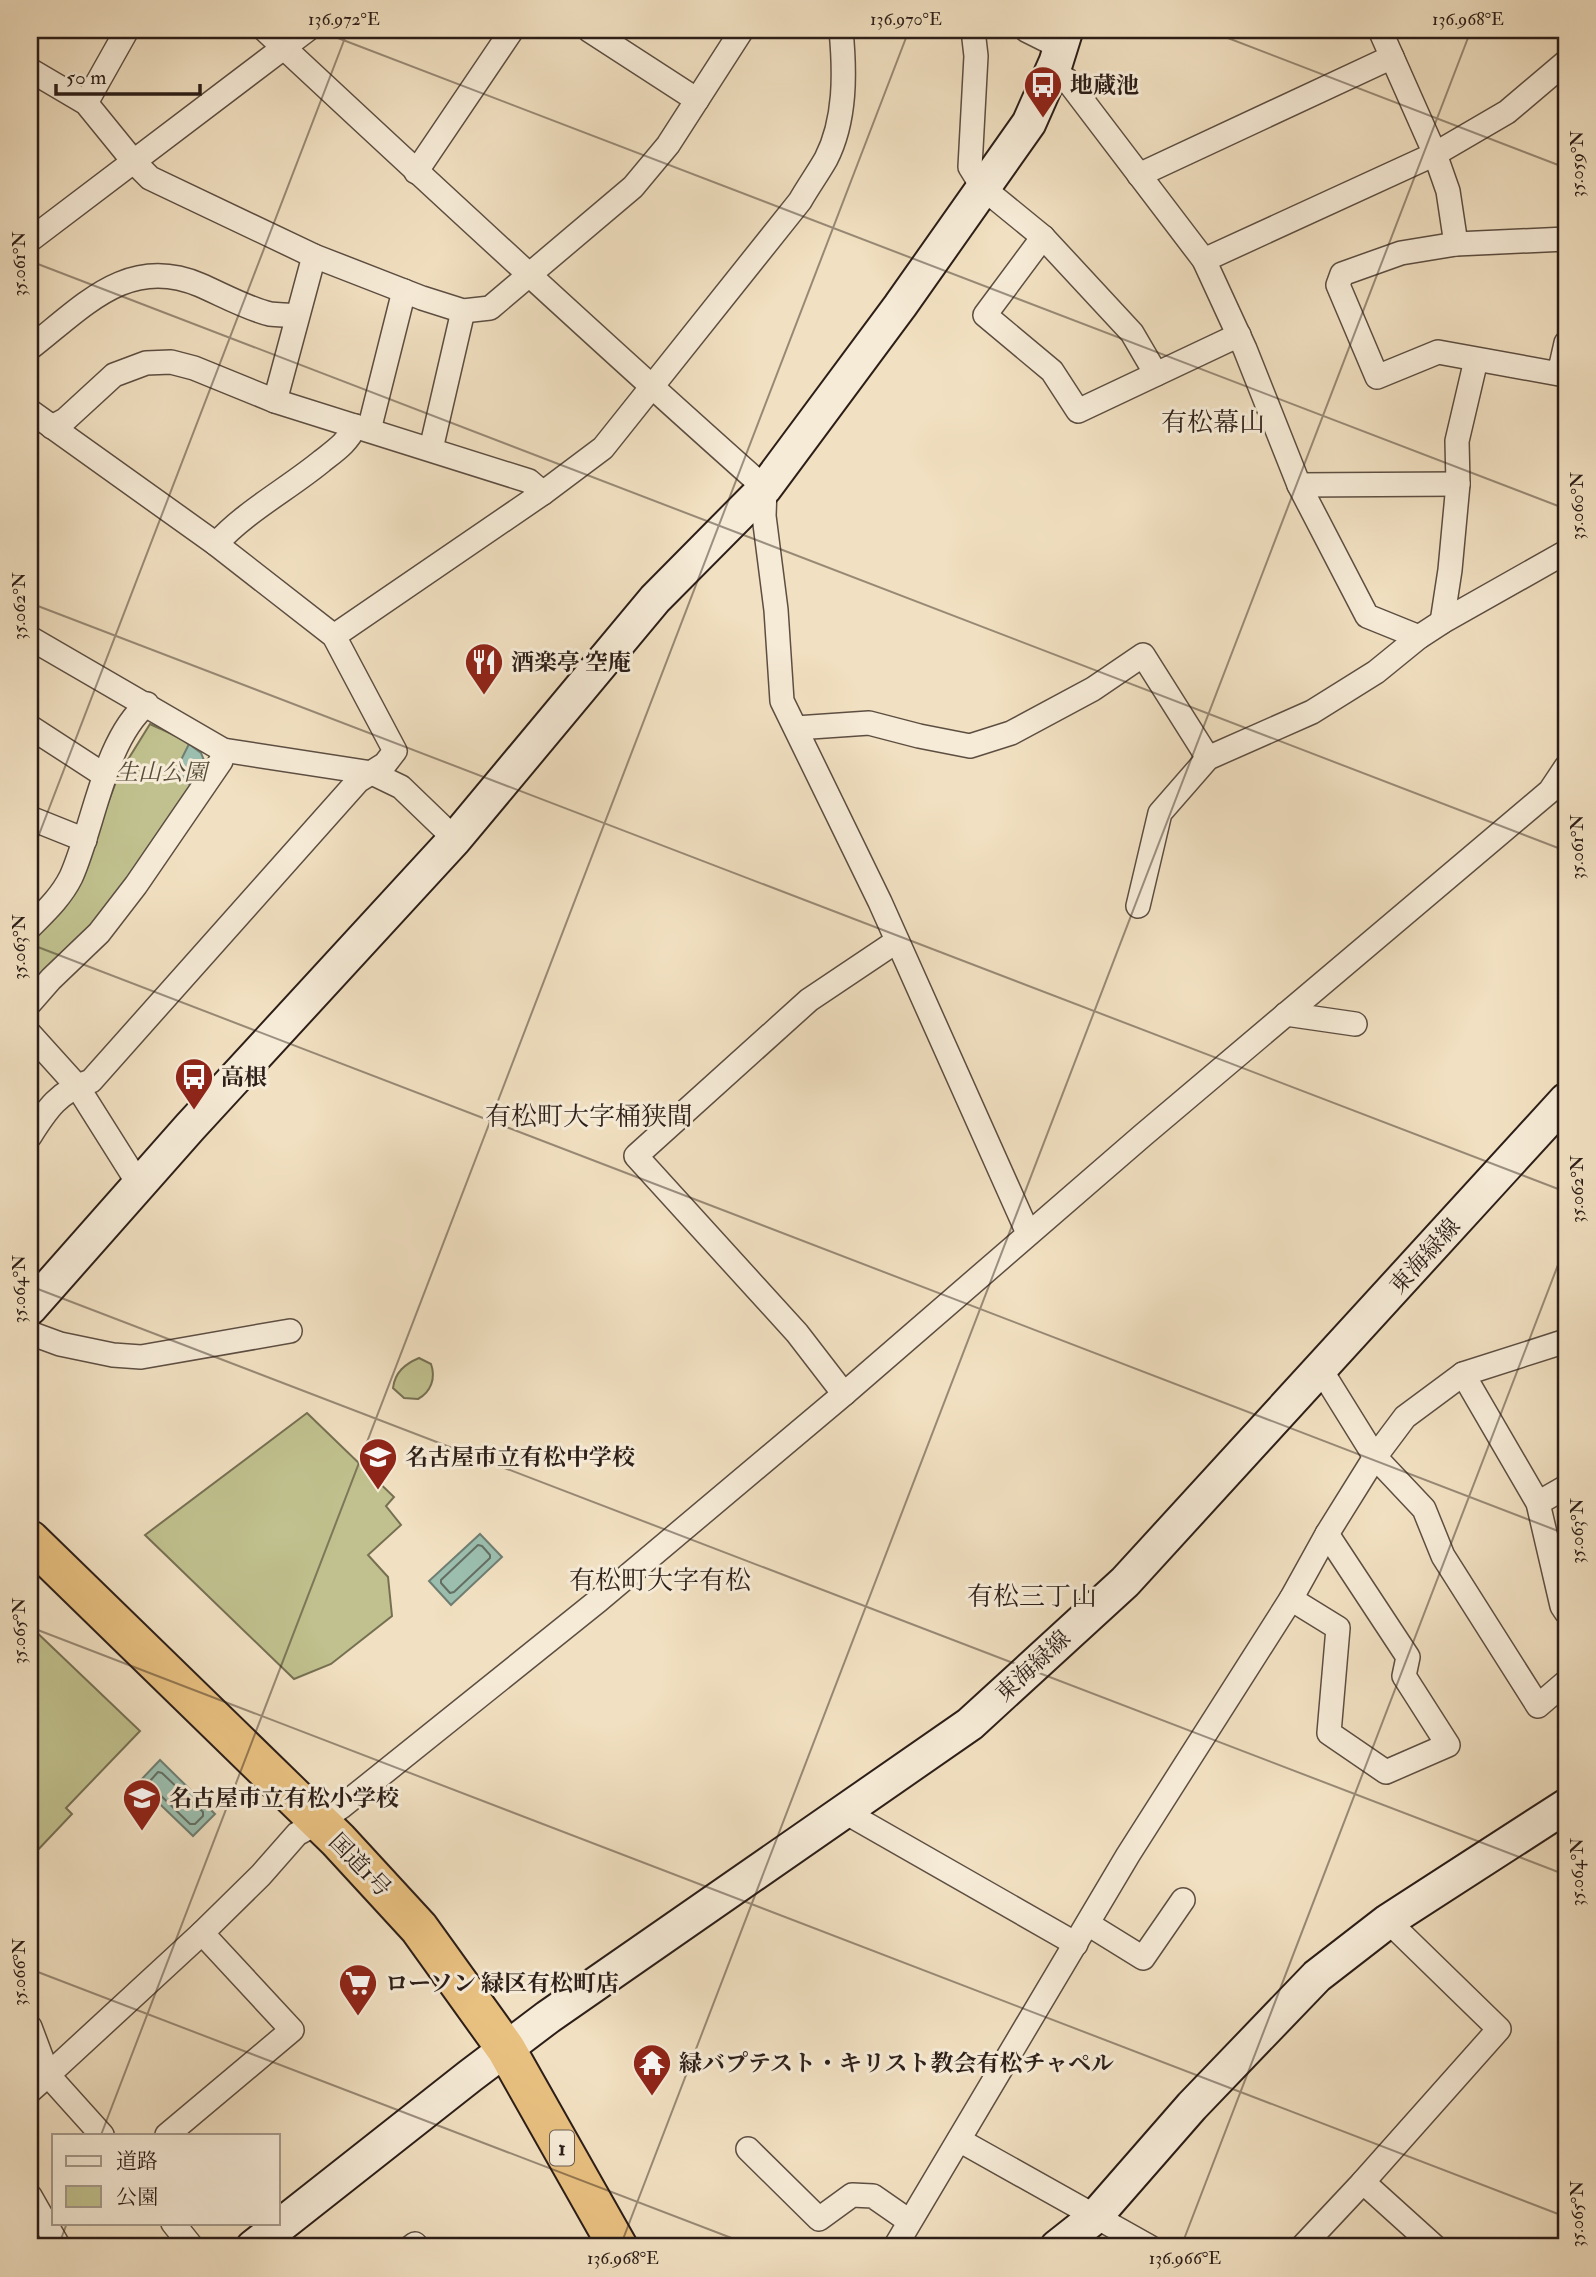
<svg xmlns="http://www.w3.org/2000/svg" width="1596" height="2277" font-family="'IM FELL Double Pica','Noto Serif JP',serif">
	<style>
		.green { fill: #c0c18e; stroke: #767053; stroke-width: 2 }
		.water { fill: #9bbeae; stroke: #6f7e72; stroke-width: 2 }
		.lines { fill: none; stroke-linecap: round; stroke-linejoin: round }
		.shore { stroke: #646e63; stroke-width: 2 }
		.street-casing { stroke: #5d4e42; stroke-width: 26 }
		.secondary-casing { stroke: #2c1e18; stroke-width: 37 }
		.highway-casing { stroke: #2c1e18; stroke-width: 42 }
		.street { stroke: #f6ebd7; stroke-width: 23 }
		.secondary { stroke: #f6ebd7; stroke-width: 33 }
		.highway { stroke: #e8c080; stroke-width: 38 }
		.ticks { fill: none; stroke: #2c1e18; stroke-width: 2; stroke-opacity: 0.45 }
		.labels { text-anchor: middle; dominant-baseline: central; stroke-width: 6; stroke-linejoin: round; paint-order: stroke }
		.shield { fill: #f6ebd7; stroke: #695c51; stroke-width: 2 }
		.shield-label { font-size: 21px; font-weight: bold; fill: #2c1e18 }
		.poi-label { font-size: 23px; font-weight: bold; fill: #2c1e18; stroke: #f6ebd7; text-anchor: start }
		.park-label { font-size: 23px; font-style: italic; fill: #584f3b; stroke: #f6ebd7 }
		.street-label { font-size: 23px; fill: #2c1e18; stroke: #f6ebd7 }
		.quarter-label { font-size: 26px; fill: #2c1e18; stroke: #f6ebd7 }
		.neatline { fill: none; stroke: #2c1e18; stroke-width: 2.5 }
		.ticks-label { font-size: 18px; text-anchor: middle; fill: #2c1e18 }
	</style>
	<rect width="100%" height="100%" fill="#f1e0c1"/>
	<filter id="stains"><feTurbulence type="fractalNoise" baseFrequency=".00286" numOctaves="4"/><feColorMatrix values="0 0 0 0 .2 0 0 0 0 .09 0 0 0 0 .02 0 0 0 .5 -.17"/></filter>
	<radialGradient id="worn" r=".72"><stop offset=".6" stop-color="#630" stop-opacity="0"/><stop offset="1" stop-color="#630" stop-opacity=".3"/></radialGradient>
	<!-- green -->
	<g class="green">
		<path d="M150 724C170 734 196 742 205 763L196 783 94 930 30 992V939L64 904 88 856 119 774Z"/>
		<path d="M419 1358 431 1364C436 1378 431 1392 418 1399L404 1398 393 1388C395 1372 405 1364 419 1358Z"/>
		<polygon points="307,1413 394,1497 386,1506 401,1525 368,1555 388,1577 392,1616 331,1664 294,1679 145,1535"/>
		<polygon points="30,1626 140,1731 66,1808 72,1814 34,1854 30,1850"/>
	</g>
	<!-- water -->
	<g class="water">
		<polygon points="189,744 201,753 205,763 196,783 186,784 177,768"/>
		<polygon points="480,1534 502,1557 451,1605 429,1581"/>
		<polygon points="160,1760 215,1814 193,1836 138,1783"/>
	</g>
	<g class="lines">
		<!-- shore -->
		<g class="shore">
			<polygon points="478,1545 482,1546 490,1555 490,1558 454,1592 450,1593 441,1583 441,1580"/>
			<polygon points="158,1772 162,1773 203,1812 203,1816 195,1824 190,1824 150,1785 150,1781"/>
		</g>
		<!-- street casing -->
		<g class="street-casing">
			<g id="street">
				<path d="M265 30C430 184 596 338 765 488L764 516 776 610 782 701 880 902 1028 1233"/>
				<polyline points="589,30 697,100"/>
				<polyline points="973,30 976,56 970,167 983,188 1043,237 1132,333 1156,374"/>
				<polyline points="1026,30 1060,47"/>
				<polyline points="1380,30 1435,154 1448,191 1456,244"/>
				<polyline points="30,70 86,103 134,162 150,178 314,256 422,298 463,311 490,308 633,187 668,145 742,30"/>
				<polyline points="1051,72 1067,80 1204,260 1245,349 1299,485 1367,616 1419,637"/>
				<polyline points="86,103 127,30"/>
				<polyline points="416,172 512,30"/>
				<polyline points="1139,175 1392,57"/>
				<polyline points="1043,237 985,315 1052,371 1078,411 1239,335"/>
				<polyline points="1566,239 1456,244 1401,253 1342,274 1338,285 1377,377 1438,352 1559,374 1566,343"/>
				<polyline points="30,240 307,30"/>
				<polyline points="1204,260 1435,154 1507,112 1566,62"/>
				<path d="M30 348C83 307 128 254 200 285 221 294 248 309 270 314 279 315 288 315 297 316"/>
				<polyline points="275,401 314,256"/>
				<path d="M30 411 216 544 334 636 395 751 385 764 358 781 91 1081C59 1091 47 1109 30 1136"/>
				<polyline points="52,427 65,420 114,375 146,363 171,362 194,368 275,401 529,481 543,493"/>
				<polyline points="369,430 404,291"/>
				<polyline points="431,449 463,311"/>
				<polyline points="1299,485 1458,484"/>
				<path d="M216 544C246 511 288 489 322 461 336 450 348 442 355 426"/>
				<polyline points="1442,622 1450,570 1458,484 1457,441 1476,360"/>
				<path d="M334 636 543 493 603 448 800 201C808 187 818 173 826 159 846 120 845 72 841 30"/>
				<polyline points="30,638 223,750 372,773 401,787 455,839"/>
				<polyline points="30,727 104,775"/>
				<polyline points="796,728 869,723 919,736 970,746 1011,733 1093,689 1143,655 1208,758"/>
				<polyline points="30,818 85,840"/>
				<polyline points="1138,906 1160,813 1208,758 1312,712 1376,672 1419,637 1442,622 1566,552"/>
				<path d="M30 927C46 911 61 897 71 877 94 826 104 740 147 704"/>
				<polyline points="30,1003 51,979 99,933 136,885 221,761 223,750"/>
				<polyline points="1286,1014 1355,1024"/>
				<polyline points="30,1034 77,1086 140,1186"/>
				<polyline points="30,1333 60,1344 113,1355 141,1357 290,1331"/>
				<polyline points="1321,1370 1375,1457 1424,1509 1443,1556 1538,1706 1566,1682"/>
				<polyline points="1463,1374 1538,1503 1562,1606 1566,1612"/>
				<polyline points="844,1394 797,1333 636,1156 809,1000 897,941"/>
				<polyline points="1538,1503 1566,1487"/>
				<polyline points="1291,1599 1338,1628 1329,1733 1386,1772 1448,1745 1404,1676 1408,1657 1327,1534"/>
				<polyline points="845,1812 1076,1944"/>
				<polyline points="1088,1924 1143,1958 1183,1900"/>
				<polyline points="30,2027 48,2075 202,1933 261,1875 297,1834 319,1822 341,1807 599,1600 844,1394 1142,1136 1550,791 1566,767"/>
				<polyline points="30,2091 48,2075 102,2135"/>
				<polyline points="167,2135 292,2030 202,1933"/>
				<polyline points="959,2140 1150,2247"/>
				<polyline points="748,2149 819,2219 852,2195 873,2196 909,2221"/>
				<polyline points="1363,2182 1435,2247"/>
				<polyline points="30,2196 59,2247"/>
				<polyline points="173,2223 192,2247"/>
				<polyline points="411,2247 415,2244 417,2247"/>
				<polyline points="895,2247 1128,1855 1291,1599 1327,1534 1375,1457 1405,1417 1463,1374 1566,1341"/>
				<polyline points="1302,2247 1363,2182 1499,2029 1388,1921"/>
			</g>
		</g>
		<!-- secondary casing -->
		<g class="secondary-casing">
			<g id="secondary">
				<polyline points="30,1308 190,1127 455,839 655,599 765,488 900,306 1029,123 1056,62 1066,30"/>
				<polyline points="253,2247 470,2076 548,2017 970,1724 1125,1582 1566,1100"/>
				<polyline points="1057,2247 1095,2217 1192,2106 1317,1976 1388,1921 1566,1806"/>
			</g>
		</g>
		<!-- highway casing -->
		<g class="highway-casing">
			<polyline id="highway" points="30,1540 338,1840 419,1928 506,2049 618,2247"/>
		</g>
		<!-- street -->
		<use href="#street" class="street"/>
		<!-- secondary -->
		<use href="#secondary" class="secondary"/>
		<!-- highway -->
		<use href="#highway" class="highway"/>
	</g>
	<!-- ticks -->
	<path class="ticks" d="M317 30 1566 509M1207 30 1566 168M30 261 1566 851M30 603 1566 1192M30 858 348 30M30 944 1566 1534M30 1286 1566 1875M30 1627 1566 2217M30 1969 755 2247M101 2135 909 30M58 2247 67 2223M620 2247 1471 30M1181 2247 1566 1244"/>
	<!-- icons -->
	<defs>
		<g id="bus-pin" transform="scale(2.0125)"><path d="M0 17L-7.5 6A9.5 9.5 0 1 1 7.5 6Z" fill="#8f2418" stroke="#f6ebd7"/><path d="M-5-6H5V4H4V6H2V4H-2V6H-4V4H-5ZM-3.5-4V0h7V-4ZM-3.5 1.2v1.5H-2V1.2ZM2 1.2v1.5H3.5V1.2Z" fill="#fff"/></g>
		<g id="restaurant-pin" transform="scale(2.0125)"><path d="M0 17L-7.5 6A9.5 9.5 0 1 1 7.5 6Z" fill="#8f2418" stroke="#f6ebd7"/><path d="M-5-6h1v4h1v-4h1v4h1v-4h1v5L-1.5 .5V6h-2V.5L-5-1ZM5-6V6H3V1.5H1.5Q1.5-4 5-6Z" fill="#fff"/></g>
		<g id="school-pin" transform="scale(2.0125)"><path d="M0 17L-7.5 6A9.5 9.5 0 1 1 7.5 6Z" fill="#8f2418" stroke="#f6ebd7"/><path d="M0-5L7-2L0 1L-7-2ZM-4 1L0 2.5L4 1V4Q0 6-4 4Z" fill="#fff"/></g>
		<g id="supermarket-pin" transform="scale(2.0125)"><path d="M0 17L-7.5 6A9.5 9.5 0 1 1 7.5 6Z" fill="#8f2418" stroke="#f6ebd7"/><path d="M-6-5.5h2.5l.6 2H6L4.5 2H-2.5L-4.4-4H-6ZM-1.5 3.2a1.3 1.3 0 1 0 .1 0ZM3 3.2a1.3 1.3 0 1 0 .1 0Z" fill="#fff"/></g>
		<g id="temple-pin" transform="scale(2.0125)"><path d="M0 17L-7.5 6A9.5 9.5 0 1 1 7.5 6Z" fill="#8f2418" stroke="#f6ebd7"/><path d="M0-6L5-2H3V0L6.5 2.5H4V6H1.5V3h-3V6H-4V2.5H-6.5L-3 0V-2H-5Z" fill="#fff"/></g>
	</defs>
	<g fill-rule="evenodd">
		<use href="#bus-pin" x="1043" y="85"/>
		<use href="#restaurant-pin" x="484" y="662"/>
		<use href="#bus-pin" x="194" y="1077"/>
		<use href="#school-pin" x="378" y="1457"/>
		<use href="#school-pin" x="142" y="1798"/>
		<use href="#supermarket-pin" x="358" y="1983"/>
		<use href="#temple-pin" x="652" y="2063"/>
	</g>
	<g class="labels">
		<!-- shield labels -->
		<rect class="shield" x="550" y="2130.5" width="24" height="35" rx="5"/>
		<g class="shield-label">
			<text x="562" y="2148">1</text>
		</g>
		<!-- poi labels -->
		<g class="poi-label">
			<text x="1070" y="85">地蔵池</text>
			<text x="511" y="662">酒楽亭 空庵</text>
			<text x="221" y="1077">高根</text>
			<text x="405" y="1457">名古屋市立有松中学校</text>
			<text x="169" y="1798">名古屋市立有松小学校</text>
			<text x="385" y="1983">ローソン 緑区有松町店</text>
			<text x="679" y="2063">緑バプテスト・キリスト教会有松チャペル</text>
		</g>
		<!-- park labels -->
		<g class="park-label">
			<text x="161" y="772">生山公園</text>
		</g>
		<!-- street labels -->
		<g class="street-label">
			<text transform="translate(1425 1256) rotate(-48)">東海緑線</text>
			<text transform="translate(1033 1666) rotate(-43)">東海緑線</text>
			<text transform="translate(360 1865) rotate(46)">国道1号</text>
		</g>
		<!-- quarter labels -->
		<g class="quarter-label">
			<text x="1213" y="423">有松幕山</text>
			<text x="589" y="1117">有松町大字桶狭間</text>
			<text x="660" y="1581">有松町大字有松</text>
			<text x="1032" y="1597">有松三丁山</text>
		</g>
	</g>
	<!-- margin -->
	<rect width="1596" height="2277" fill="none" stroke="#f1e0c1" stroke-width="77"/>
	<!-- legend -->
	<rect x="52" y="2134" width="228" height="91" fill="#f6ebd7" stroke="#a5998b" stroke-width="2"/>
	<rect x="66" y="2156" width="35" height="10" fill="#f6ebd7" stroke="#a5998b" stroke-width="2"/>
	<text x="116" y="2168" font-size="21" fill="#2c1e18">道路</text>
	<rect x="66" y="2186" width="35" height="21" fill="#c0c18e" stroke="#a5998b" stroke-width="2"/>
	<text x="116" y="2204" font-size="21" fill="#2c1e18">公園</text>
	<!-- scale -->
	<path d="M56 84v10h144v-10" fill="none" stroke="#2c1e18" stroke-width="3.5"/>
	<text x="66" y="84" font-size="21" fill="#2c1e18" stroke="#f6ebd7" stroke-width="5" paint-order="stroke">50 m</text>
	<rect x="38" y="38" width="1520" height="2200" class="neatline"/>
	<g class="ticks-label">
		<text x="344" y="25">136.972°E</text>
		<text x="906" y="25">136.970°E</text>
		<text x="1468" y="25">136.968°E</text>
		<text transform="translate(1577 164) rotate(-90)" y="6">35.059°N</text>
		<text transform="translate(19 264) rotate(-90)" y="6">35.061°N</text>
		<text transform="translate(1577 506) rotate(-90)" y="6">35.060°N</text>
		<text transform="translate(19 606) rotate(-90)" y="6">35.062°N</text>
		<text transform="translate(1577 847) rotate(-90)" y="6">35.061°N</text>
		<text transform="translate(19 947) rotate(-90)" y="6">35.063°N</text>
		<text transform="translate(1577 1189) rotate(-90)" y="6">35.062°N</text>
		<text transform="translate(19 1289) rotate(-90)" y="6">35.064°N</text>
		<text transform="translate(1577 1531) rotate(-90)" y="6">35.063°N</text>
		<text transform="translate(19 1631) rotate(-90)" y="6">35.065°N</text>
		<text transform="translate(1577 1872) rotate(-90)" y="6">35.064°N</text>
		<text transform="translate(19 1972) rotate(-90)" y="6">35.066°N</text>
		<text transform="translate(1577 2214) rotate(-90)" y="6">35.065°N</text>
		<text x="623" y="2264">136.968°E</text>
		<text x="1185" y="2264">136.966°E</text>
	</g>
	<rect width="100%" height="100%" filter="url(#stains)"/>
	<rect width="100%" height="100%" fill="url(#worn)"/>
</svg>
